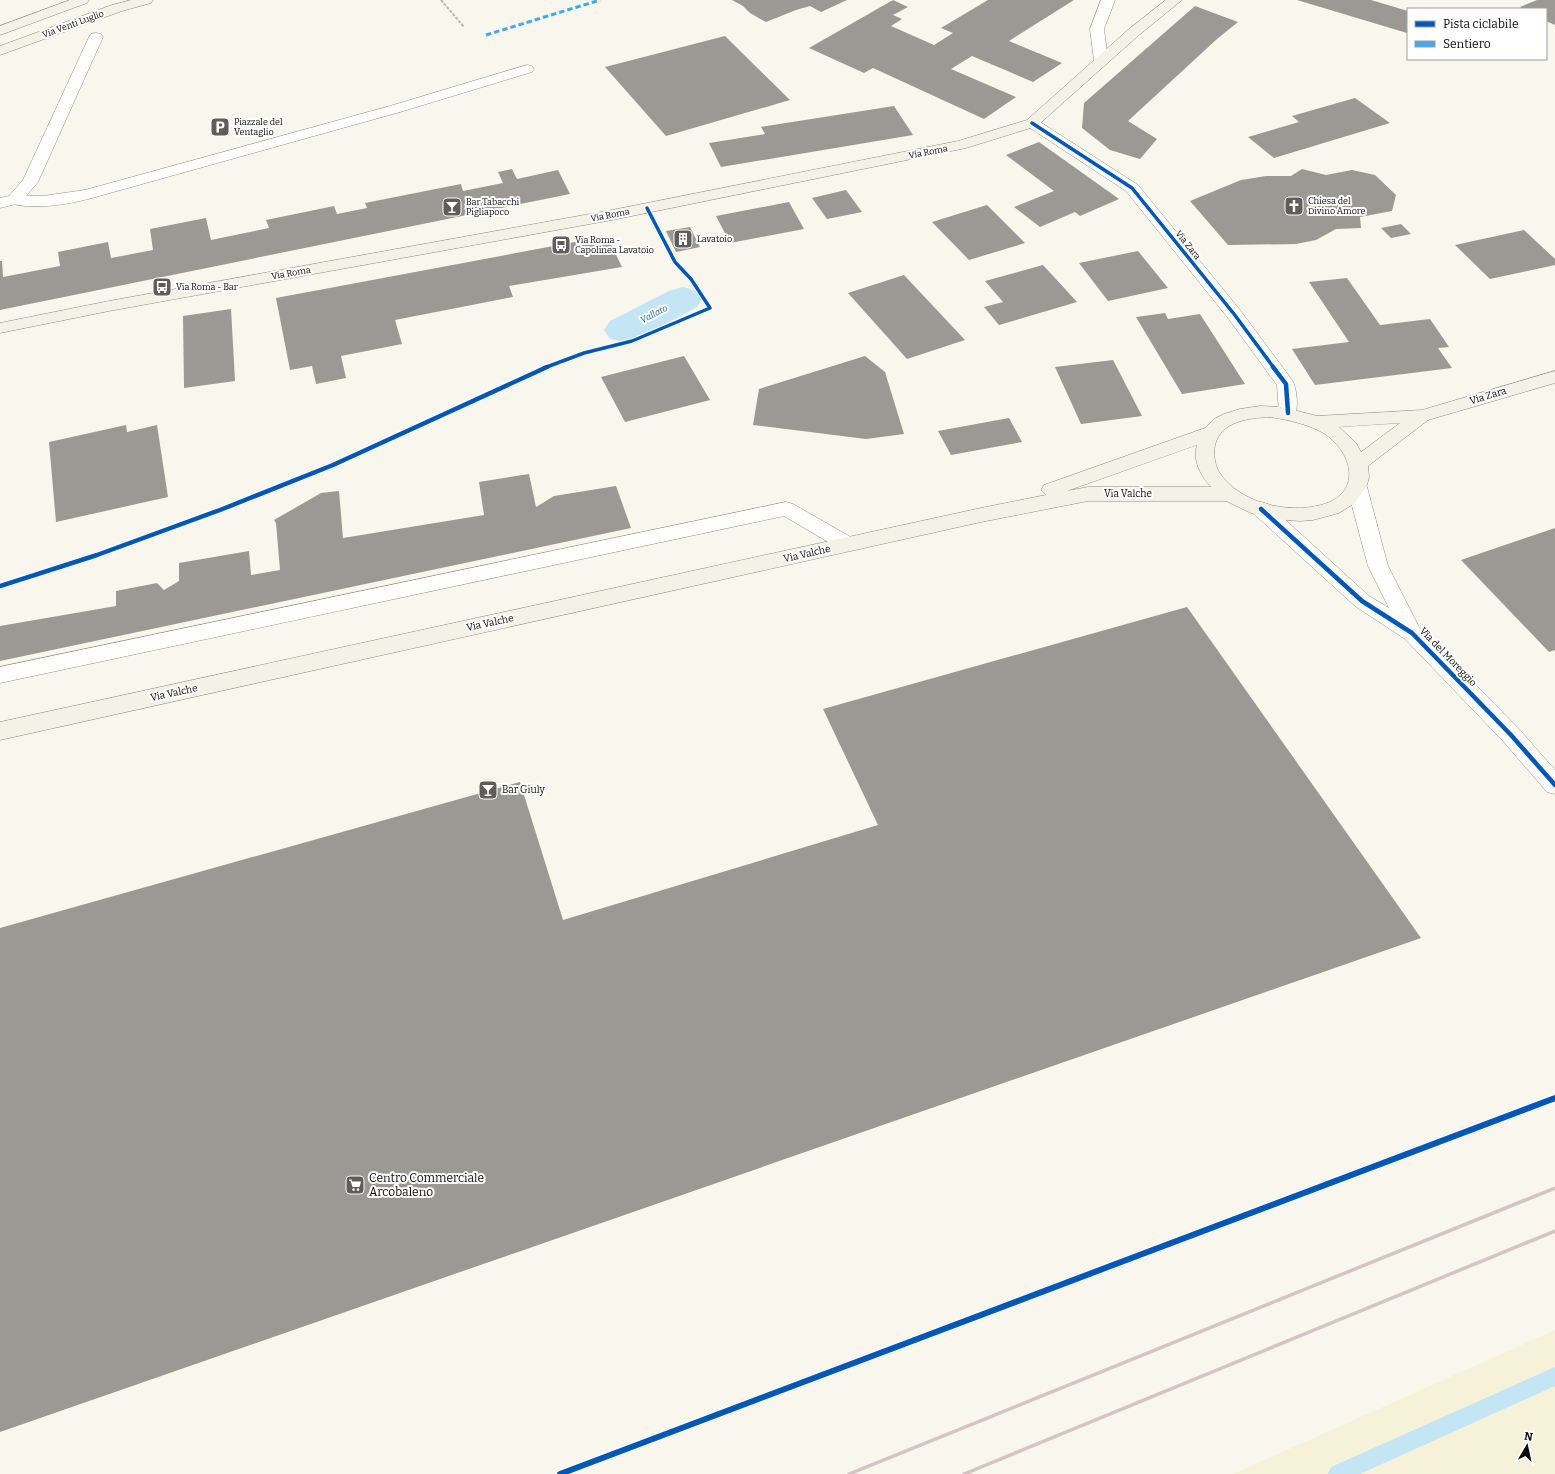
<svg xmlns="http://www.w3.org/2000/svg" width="1555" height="1474" font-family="Bitter,serif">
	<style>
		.farmland { fill: #f6f2d9 }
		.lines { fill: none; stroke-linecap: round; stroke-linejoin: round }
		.stream { fill: #c3e5f4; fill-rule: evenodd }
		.canal { fill: #c3e5f4; fill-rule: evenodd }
		.building { fill: #9c9894 }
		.service-casing { stroke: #92908c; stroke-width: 1 }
		.minor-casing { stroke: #92908c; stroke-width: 1 }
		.tertiary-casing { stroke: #92908c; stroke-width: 1 }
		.secondary-casing { stroke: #888783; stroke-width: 1 }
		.path { stroke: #b7b6b5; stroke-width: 2; stroke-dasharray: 3 1.5; stroke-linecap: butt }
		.service { fill: #fefefc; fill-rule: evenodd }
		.minor { fill: #fefefc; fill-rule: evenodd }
		.tertiary { fill: #fefefc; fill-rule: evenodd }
		.secondary { fill: #f4f2e7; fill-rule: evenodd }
		.rail { stroke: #d6c4c4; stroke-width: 3.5 }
		.quiet { stroke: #3fa9f5; stroke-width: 3; stroke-dasharray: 5.5 3; stroke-linecap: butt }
		.cycleway-far2-casing { stroke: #fff; stroke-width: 5.5 }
		.cycleway-far1-casing { stroke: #fff; stroke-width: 7 }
		.cycleway-casing { stroke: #fff; stroke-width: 8 }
		.cycleway-far2 { stroke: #0057b8; stroke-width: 3.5 }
		.cycleway-far1 { stroke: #0057b8; stroke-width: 4.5 }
		.cycleway { stroke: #0057b8; stroke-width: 6 }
		.labels { text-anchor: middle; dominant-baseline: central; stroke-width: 4; stroke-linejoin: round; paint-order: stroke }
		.far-street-label { font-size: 9px; fill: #0a0a0a; stroke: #fff }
		.far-poi-label { font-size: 9px; fill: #0a0a0a; stroke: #fff; text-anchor: start }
		.far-water-label { font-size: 9px; font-style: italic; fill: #14669c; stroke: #fff }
		.street-label { font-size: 10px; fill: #0a0a0a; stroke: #fff }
		.poi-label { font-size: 10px; fill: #0a0a0a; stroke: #fff; text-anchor: start }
		.near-poi-label { font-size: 12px; fill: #0a0a0a; stroke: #fff; text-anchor: start }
	</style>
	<rect width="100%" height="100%" fill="#f9f6ed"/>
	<!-- farmland -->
	<polygon class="farmland" points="1555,1330 1555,1474 1233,1474"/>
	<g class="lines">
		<!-- stream -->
		<polygon class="stream" points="1555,1367 1555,1386 1360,1474 1328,1474 1331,1467"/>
		<!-- canal -->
		<polygon class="canal" points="683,287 697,291 702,299 697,307 638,339 624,342 610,339 604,330 610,321 669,291"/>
	</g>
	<!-- building -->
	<g class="building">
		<polygon points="732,0 847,0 821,12 810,6 796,10 766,22 750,13 743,6"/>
		<polygon points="893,0 908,7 893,15 902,19 891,26 934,45 953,33 941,28 988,0 1074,0 1009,41 1062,63 1033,82 972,56 951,69 1016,97 984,119 873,68 864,73 809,48"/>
		<polygon points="1297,0 1371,0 1408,11 1408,31 1407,33"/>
		<polygon points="1537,0 1555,0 1555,25 1546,21 1546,9 1523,9 1520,7"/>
		<polygon points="1195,6 1238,22 1217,39 1128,121 1157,139 1140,159 1110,150 1082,128 1084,103"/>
		<polygon points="725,36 790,100 666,136 605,67"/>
		<polygon points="1355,98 1390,123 1274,158 1248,137 1299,122 1292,116"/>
		<polygon points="894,106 913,135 721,167 709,143 765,134 761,127"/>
		<polygon points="1039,142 1119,199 1080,216 1075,212 1040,227 1014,207 1054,191 1006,155"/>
		<polygon points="512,169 517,179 558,170 570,194 0,310 0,261 2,261 3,277 60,266 58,252 108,242 111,258 153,250 150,229 206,218 211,240 269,228 266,220 334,206 337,214 367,208 365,203 461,184 463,191 503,183 498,172"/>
		<polygon points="1302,169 1326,175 1352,170 1375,175 1396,195 1392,211 1360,217 1361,228 1336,229 1316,240 1296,244 1228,245 1190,201 1241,180 1266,176 1291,176"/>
		<polygon points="846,190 862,212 827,219 812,198"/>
		<polygon points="789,202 804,229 730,243 716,216"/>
		<polygon points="987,205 1025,243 969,260 932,222"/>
		<polygon points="1401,224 1411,234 1391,238 1381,228"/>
		<polygon points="690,227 700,247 676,252 666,231"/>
		<polygon points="1524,230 1555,259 1555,265 1490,279 1455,245"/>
		<polygon points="607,236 622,267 509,286 513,297 395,320 402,344 341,356 346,378 316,384 312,366 290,370 276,298"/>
		<polygon points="1138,251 1168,288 1108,301 1079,263"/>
		<polygon points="1043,265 1077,302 999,325 984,307 1003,302 985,281"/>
		<polygon points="904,275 965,340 907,359 848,293"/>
		<polygon points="1347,278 1380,325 1430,319 1449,347 1438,348 1452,368 1315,385 1292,349 1349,342 1309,282"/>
		<polygon points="231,309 235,381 184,388 183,316"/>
		<polygon points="1165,313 1168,319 1200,314 1245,384 1182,394 1136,317"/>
		<polygon points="684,356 710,400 625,422 601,377"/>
		<polygon points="865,356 885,372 904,434 866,439 753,425 759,389"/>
		<polygon points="1113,360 1142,416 1081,424 1055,367"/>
		<polygon points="1009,418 1022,442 951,455 938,431"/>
		<polygon points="126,425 127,432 157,425 168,497 56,522 49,442"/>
		<polygon points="529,474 536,507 554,496 616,486 631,528 0,661 0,626 116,606 116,591 157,583 164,590 179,581 179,563 249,551 251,575 280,570 276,523 274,520 321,493 339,491 343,538 484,515 479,482"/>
		<polygon points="1555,528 1555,650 1549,652 1461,560"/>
		<polygon points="1187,607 1421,938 0,1432 0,928 520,782 563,920 878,825 823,709"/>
	</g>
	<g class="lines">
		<!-- service casing -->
		<g class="service-casing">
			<g id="service">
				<path d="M527 65 532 66 534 69 532 72 400 112 92 198C66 205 34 210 8 203L6 200 8 197 14 195 43 196 85 190 390 106Z"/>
				<polygon points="786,502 793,504 854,539 857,544 854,549 847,551 840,549 784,516 0,683 0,667"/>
			</g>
		</g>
		<!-- minor casing -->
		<g class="minor-casing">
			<g id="minor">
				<polygon points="1101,0 1115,0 1104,29 1108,61 1106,64 1101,65 1096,64 1094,61 1090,29"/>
				<polygon points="96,33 101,34 103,37 38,182 20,203 0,208 0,198 9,196 23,180 89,37 91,34"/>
			</g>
		</g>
		<!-- tertiary casing -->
		<g class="tertiary-casing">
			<g id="tertiary">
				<path d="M1032 118 1037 120 1138 185 1240 310 1292 380C1297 388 1299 409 1294 417L1288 419 1282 417 1279 413 1277 385 1228 318 1126 191 1027 126 1024 123 1027 120Z"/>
				<polygon points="1357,480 1364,482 1367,487 1388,566 1419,627 1519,729 1555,770 1555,794 1547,792 1503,741 1405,639 1355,606 1254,514 1251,509 1254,504 1261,502 1268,504 1369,596 1389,608 1368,566 1347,487 1350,482"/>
			</g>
		</g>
		<!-- secondary casing -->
		<g class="secondary-casing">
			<g id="secondary">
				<polygon points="70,0 89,0 87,3 0,35 0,26"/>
				<polygon points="131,0 153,0 151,3 122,11 0,55 0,46 112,5"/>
				<polygon points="1166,0 1182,0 1139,35 1037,126 966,148 612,220 109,311 0,333 0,323 109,301 612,210 958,141 1027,120 1129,29"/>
				<path d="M1555 371V383L1428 420 1368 466 1369 477 1367 485 1355 503 1339 513 1313 520 1300 521 1272 519 1251 513 1226 501H1088L981 522 0 740V722L981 508 1046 495 1041 490 1044 485 1205 428 1214 419 1224 414 1240 409 1260 406 1282 407 1317 416 1422 410ZM1270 417C1289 420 1308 424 1325 434 1354 454 1362 494 1321 505 1287 514 1239 503 1219 472 1215 465 1213 454 1215 445 1221 421 1249 418 1270 417ZM1400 423 1361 452 1356 443 1339 427ZM1197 445C1192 460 1201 476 1211 487H1088L1067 491Z"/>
			</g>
		</g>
		<!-- path -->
		<polyline class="path" points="441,0 464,27"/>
		<!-- service -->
		<use href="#service" class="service"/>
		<!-- minor -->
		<use href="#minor" class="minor"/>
		<!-- tertiary -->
		<use href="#tertiary" class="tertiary"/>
		<!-- secondary -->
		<use href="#secondary" class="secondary"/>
		<!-- rail -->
		<g class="rail">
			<polyline points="849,1474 1555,1188"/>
			<polyline points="964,1474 1555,1231"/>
		</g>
		<!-- quiet -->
		<polyline class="quiet" points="486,35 600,0"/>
		<!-- cycleway-far2 casing -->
		<g class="cycleway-far2-casing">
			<g id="cycleway-far2">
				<polyline points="1032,123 1132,188 1234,314 1274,368"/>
				<polyline points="544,368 584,353 632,341 710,308 691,279 675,262 647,208"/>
			</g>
		</g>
		<!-- cycleway-far1 casing -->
		<g class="cycleway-far1-casing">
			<g id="cycleway-far1">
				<polyline points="1273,367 1286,384 1288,413"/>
				<polyline points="1261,509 1362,601 1412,633 1511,735 1555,785"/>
				<polyline points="0,586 97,555 220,510 333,465 547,367"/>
			</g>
		</g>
		<!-- cycleway casing -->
		<g class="cycleway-casing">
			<polyline id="cycleway" points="560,1474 1555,1098"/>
		</g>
		<!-- cycleway-far2 -->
		<use href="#cycleway-far2" class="cycleway-far2"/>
		<!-- cycleway-far1 -->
		<use href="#cycleway-far1" class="cycleway-far1"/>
		<!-- cycleway -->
		<use href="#cycleway" class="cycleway"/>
	</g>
	<!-- icons -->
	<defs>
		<g id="parking-square" transform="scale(1)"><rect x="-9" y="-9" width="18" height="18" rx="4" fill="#5e5d59" stroke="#fff"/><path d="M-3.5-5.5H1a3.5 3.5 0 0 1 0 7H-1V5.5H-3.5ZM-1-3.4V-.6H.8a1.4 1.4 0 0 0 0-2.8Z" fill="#fff"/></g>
		<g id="church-square" transform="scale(1)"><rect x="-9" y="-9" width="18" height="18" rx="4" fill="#5e5d59" stroke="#fff"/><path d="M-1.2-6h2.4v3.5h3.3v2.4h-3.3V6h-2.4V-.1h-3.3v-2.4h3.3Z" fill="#fff"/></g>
		<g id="bar-square" transform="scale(1)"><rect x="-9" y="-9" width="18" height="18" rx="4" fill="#5e5d59" stroke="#fff"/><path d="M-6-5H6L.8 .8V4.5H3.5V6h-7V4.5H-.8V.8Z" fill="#fff"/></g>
		<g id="building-square" transform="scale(1)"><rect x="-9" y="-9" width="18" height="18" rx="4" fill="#5e5d59" stroke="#fff"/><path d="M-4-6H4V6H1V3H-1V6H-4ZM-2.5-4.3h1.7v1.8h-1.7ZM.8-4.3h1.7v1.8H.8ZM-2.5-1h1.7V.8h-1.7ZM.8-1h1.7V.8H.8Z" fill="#fff"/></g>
		<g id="bus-square" transform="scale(1)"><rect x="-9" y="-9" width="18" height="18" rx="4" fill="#5e5d59" stroke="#fff"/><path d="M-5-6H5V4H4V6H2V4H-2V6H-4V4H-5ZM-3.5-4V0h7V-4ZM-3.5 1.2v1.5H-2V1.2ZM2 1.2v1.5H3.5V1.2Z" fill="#fff"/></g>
		<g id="supermarket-square" transform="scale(1)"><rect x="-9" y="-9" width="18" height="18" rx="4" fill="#5e5d59" stroke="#fff"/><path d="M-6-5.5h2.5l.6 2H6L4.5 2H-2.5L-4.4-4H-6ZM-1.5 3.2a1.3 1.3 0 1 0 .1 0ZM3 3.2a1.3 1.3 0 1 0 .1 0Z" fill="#fff"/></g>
	</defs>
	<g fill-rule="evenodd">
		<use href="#parking-square" x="220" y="127"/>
		<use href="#church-square" x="1294" y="206"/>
		<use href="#bar-square" x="452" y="207"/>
		<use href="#building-square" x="683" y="239"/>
		<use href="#bus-square" x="561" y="245"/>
		<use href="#bus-square" x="162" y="287"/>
		<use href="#bar-square" x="488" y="790"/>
		<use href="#supermarket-square" x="355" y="1185"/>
	</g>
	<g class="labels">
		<!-- far-street labels -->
		<g class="far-street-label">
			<text transform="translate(73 24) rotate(-20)">Via Venti Luglio</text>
			<text transform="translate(928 152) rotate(-11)">Via Roma</text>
			<text transform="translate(610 215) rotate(-11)">Via Roma</text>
			<text transform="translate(1188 245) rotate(51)">Via Zara</text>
			<text transform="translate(291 273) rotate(-10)">Via Roma</text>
		</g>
		<!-- far-poi labels -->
		<g class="far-poi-label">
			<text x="234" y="122">Piazzale del<tspan x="234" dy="10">Ventaglio</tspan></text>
			<text x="1308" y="201">Chiesa del<tspan x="1308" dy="10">Divino Amore</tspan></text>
			<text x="466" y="202">Bar Tabacchi<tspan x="466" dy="10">Pigliapoco</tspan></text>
			<text x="697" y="239">Lavatoio</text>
			<text x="575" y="240">Via Roma -<tspan x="575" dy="10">Capolinea Lavatoio</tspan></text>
			<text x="176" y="287">Via Roma - Bar</text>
		</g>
		<!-- far-water labels -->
		<g class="far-water-label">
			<text transform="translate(654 314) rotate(-28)">Vallato</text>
		</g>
		<!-- street labels -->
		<g class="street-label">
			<text transform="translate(1488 396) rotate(-17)">Via Zara</text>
			<text x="1128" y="494">Via Valche</text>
			<text transform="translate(807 554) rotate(-13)">Via Valche</text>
			<text transform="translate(490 623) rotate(-12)">Via Valche</text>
			<text transform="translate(1448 657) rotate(46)">Via del Moreggio</text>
			<text transform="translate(174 693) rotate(-12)">Via Valche</text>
		</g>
		<!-- poi labels -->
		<g class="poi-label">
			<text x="502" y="790">Bar Giuly</text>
		</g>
		<!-- near-poi labels -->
		<g class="near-poi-label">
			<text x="369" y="1178">Centro Commerciale<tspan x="369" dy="14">Arcobaleno</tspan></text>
		</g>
	</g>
	<!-- legend -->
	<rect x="1407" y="8" width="140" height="52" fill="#ffffff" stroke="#9d9d9d"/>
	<rect x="1415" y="21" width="20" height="6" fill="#0057b8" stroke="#9d9d9d"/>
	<text x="1443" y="28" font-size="12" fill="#0a0a0a">Pista ciclabile</text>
	<rect x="1415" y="41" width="20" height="6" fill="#3fa9f5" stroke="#9d9d9d"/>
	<text x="1443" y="48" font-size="12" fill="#0a0a0a">Sentiero</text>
	<!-- north arrow -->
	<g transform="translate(1527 1446) rotate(9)" stroke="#ffffff" stroke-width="3" paint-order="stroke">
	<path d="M0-3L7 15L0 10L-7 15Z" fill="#0a0a0a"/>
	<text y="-6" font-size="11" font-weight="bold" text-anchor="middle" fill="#0a0a0a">N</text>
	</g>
</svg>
